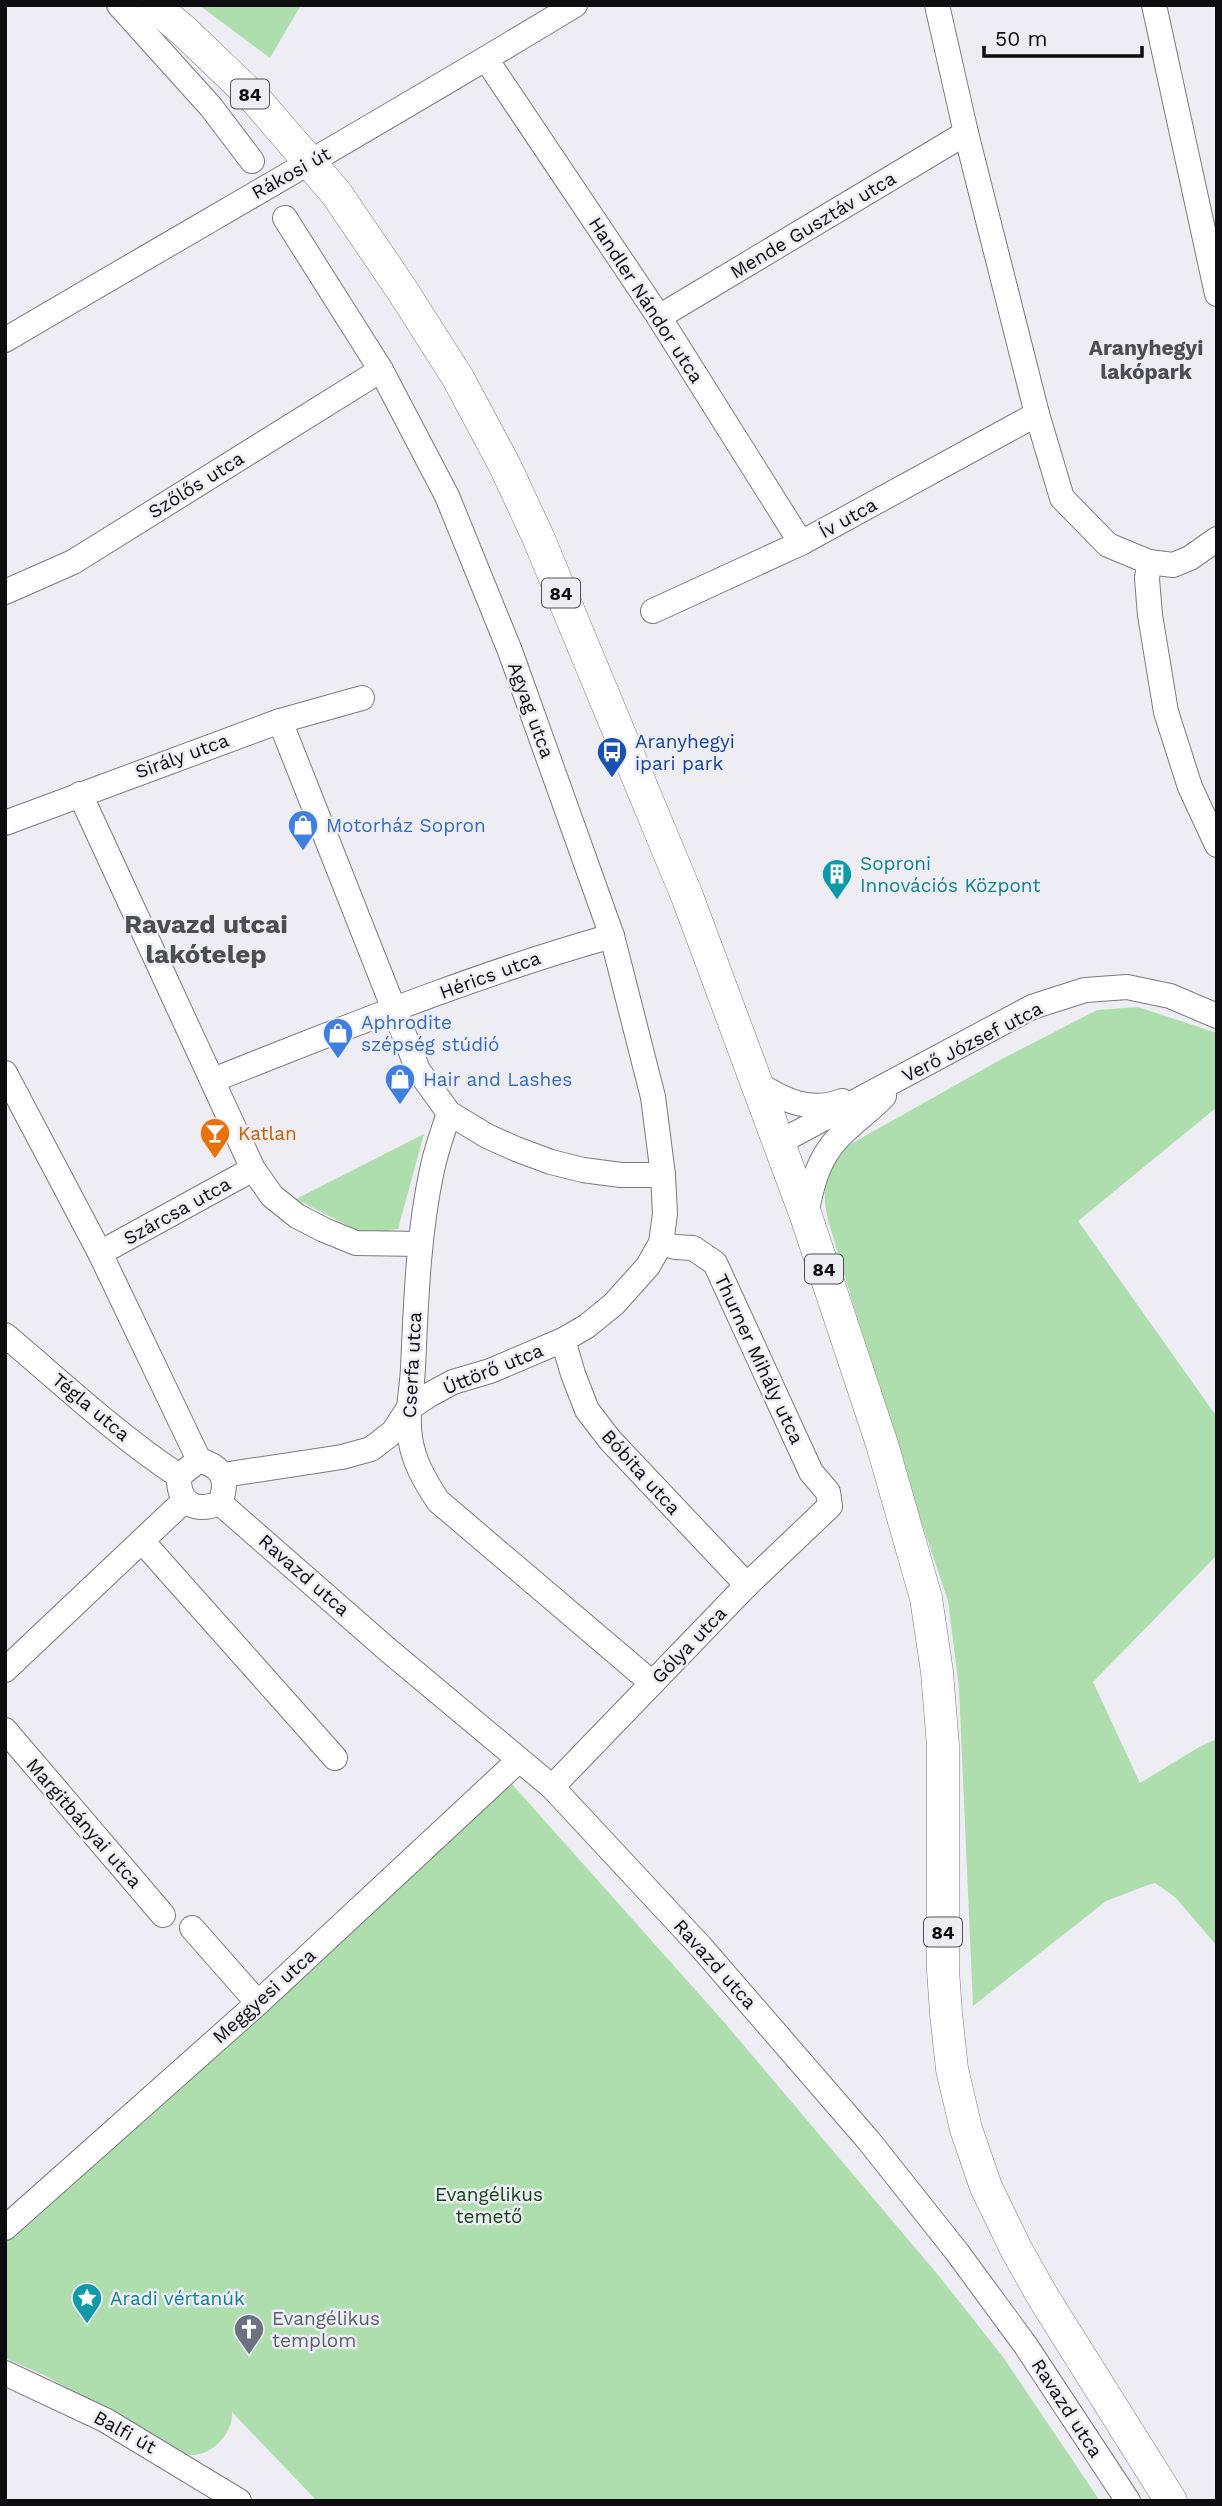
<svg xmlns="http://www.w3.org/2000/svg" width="1222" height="2506" font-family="'Work Sans',sans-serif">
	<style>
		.green { fill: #aedeae }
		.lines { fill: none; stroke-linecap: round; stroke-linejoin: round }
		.minor-casing { stroke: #7a7a7f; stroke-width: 26 }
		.major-casing { stroke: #7a7a7f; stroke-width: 33 }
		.minor { stroke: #fff; stroke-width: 24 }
		.major { stroke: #fff; stroke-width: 32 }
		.labels { text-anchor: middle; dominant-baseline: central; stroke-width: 5; stroke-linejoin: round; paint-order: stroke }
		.shield { fill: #ededf3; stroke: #505053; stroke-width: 2 }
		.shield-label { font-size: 18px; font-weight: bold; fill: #0d0d0f }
		.street-label { font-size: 19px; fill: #0d0d0f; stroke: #ededf3 }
		.transit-label { font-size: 19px; fill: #164399; stroke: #ededf3; text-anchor: start }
		.shop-label { font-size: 19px; fill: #366cbe; stroke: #ededf3; text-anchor: start }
		.culture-label { font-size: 19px; fill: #0d838f; stroke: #ededf3; text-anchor: start }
		.food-label { font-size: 19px; fill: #c56008; stroke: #ededf3; text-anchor: start }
		.park-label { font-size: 19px; fill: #0f4515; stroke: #ededf3 }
		.worship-label { font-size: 19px; fill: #5b616d; stroke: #ededf3; text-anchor: start }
		.neighbourhood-label { font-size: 21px; font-weight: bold; fill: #4d4e53; stroke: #ededf3 }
		.district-label { font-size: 26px; font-weight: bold; fill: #4d4e53; stroke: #ededf3 }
	</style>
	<rect width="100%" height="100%" fill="#ededf3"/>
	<!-- green -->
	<g class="green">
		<polygon points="199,5 301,5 270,58"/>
		<path d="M1138 1007 1217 1033V1107L1078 1221 1217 1417V1555L1093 1682 1140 1783 1201 1746 1217 1739V1946L1175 1897 1155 1883 1148 1885 1106 1901 973 2006 959 1688 948 1601 895 1443 828 1220C820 1185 826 1172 849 1145L1000 1060 1097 1010Z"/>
		<polygon points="424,1134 398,1229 366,1235 296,1199"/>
		<path d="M511 1783 724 2022 939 2276 1003 2357 1100 2501H317L232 2412C234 2431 213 2456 191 2455 187 2455 184 2453 180 2452L44 2375 5 2358V2240L48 2206Z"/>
	</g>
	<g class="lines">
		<!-- minor casing -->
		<g class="minor-casing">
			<g id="minor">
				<polyline points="119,5 211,107 252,161"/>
				<polyline points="937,5 966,133 1037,414 1062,498 1108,545 1149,562 1173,565 1190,558 1217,539"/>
				<polyline points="1154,5 1217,294"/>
				<polyline points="486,59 659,317 801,543"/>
				<polyline points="659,317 966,133"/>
				<path d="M5 340C195 228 387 119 575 5"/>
				<polyline points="1149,562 1147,579 1150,615 1166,712 1190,787 1217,845"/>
				<polyline points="5,592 73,562 381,370"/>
				<polyline points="653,611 801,543 1037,414"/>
				<polyline points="280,721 418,1070 449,1113 487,1136 516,1149 551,1162 583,1170 621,1175 663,1175"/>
				<polyline points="80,794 253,1169 272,1196 297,1216 324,1230 356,1243 420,1244"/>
				<polyline points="5,823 280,721 362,698"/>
				<path d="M5 1073 100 1253 199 1460C223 1467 229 1480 220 1503 195 1513 178 1504 179 1476L199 1460"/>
				<path d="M213 1080C345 1028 476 974 612 936"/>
				<path d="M757 1083C784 1101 811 1113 842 1101"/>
				<path d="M449 1113C443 1132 436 1150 432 1170 418 1235 416 1302 413 1368 412 1391 406 1414 410 1437 413 1461 425 1481 438 1501L652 1683"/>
				<polyline points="778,1143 1032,1007 1085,990 1127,987 1170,996 1217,1016"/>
				<path d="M806 1216C811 1187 818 1158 839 1137 853 1122 870 1111 884 1096"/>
				<polyline points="100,1253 253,1169"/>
				<path d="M5 1335C62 1383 117 1435 179 1476"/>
				<polyline points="563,1340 573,1374 587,1410 610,1440 747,1585"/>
				<polyline points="223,1475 342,1457 371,1449 393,1432 408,1409 429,1395 453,1382 490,1371 563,1340 587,1326 614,1304 648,1266 661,1243 665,1214 663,1175 653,1097 612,936 510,651 447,496 381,370 285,218"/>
				<polyline points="220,1503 388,1650 552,1787 701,1947 869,2141 957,2252 1026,2346 1128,2501"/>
				<polyline points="142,1541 335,1758"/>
				<polyline points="5,1670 185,1500"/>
				<polyline points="5,1730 163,1915"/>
				<polyline points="552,1787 747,1585 830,1506 828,1492 811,1472 715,1263 693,1248 675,1247 661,1243"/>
				<polyline points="192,1928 258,2003"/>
				<polyline points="5,2228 258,2003 519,1760"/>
				<polyline points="5,2373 105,2420 239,2501"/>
			</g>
		</g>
		<!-- major casing -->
		<g class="major-casing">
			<polyline id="major" points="153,5 184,31 257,101 336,193 402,290 458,378 505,466 538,537 687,896 806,1216 882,1444 926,1598 937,1672 943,1746 943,1970 946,2013 952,2069 966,2129 986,2187 1016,2249 1043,2297 1171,2501"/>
		</g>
		<!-- minor -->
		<use href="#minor" class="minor"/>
		<!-- major -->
		<use href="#major" class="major"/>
	</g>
	<!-- icons -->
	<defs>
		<g id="bus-pin" transform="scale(1.575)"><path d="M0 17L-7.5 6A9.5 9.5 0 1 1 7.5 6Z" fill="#1a4fb4" stroke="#ededf3"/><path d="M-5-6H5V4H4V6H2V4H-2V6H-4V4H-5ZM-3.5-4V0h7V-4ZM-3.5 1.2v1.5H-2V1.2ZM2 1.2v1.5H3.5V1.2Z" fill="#fff"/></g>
		<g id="shop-pin" transform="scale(1.575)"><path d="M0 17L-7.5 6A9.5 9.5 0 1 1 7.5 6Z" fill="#3f7fe0" stroke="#ededf3"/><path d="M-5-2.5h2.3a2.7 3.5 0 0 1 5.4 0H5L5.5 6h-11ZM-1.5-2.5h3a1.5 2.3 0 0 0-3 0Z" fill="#fff"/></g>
		<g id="building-pin" transform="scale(1.575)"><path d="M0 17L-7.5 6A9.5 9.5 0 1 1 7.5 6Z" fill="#0f9aa8" stroke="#ededf3"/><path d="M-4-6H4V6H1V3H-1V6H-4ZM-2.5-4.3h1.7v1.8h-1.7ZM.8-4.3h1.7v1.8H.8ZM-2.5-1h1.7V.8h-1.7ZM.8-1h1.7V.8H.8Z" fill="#fff"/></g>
		<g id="bar-pin" transform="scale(1.575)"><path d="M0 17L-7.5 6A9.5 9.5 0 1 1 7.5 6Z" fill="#e8710a" stroke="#ededf3"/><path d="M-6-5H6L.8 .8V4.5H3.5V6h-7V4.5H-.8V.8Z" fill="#fff"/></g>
		<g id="sight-pin" transform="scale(1.575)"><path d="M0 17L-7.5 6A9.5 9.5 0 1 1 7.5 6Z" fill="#0f9aa8" stroke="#ededf3"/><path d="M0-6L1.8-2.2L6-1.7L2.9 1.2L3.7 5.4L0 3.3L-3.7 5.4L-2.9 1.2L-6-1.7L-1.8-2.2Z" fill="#fff"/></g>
		<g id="church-pin" transform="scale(1.575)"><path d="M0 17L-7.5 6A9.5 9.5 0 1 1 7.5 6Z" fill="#6b7280" stroke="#ededf3"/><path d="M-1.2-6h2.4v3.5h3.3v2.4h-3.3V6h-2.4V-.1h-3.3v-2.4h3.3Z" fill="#fff"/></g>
	</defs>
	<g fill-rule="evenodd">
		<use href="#bus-pin" x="612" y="752"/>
		<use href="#shop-pin" x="303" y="825"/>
		<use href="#building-pin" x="837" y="874"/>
		<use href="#shop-pin" x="338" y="1033"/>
		<use href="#shop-pin" x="400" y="1079"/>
		<use href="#bar-pin" x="215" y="1133"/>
		<use href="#sight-pin" x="87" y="2298"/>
		<use href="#church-pin" x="249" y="2329"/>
	</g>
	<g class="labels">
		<!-- shield labels -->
		<g class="shield">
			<rect x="231" y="79.5" width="38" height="29" rx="5"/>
			<rect x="542" y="578.5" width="38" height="29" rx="5"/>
			<rect x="805" y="1254.5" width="38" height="29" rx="5"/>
			<rect x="924" y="1917.5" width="38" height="29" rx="5"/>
		</g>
		<g class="shield-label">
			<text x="250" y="94">84</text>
			<text x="561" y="593">84</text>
			<text x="824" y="1269">84</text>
			<text x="943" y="1932">84</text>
		</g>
		<!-- street labels -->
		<g class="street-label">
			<text transform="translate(291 173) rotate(-29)">Rákosi út</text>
			<text transform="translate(813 225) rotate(-31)">Mende Gusztáv utca</text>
			<text transform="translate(646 300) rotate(57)">Handler Nándor utca</text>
			<text transform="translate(196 485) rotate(-32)">Szőlős utca</text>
			<text transform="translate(848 518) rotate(-29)">Ív utca</text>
			<text transform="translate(531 710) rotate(70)">Agyag utca</text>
			<text transform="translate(182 756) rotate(-20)">Sirály utca</text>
			<text transform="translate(490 975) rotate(-20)">Hérics utca</text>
			<text transform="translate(972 1042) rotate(-27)">Verő József utca</text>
			<text transform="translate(177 1211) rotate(-29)">Szárcsa utca</text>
			<text transform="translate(759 1359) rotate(65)">Thurner Mihály utca</text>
			<text transform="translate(412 1365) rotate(-87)">Cserfa utca</text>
			<text transform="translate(493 1369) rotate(-22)">Úttörő utca</text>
			<text transform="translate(91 1407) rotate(40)">Tégla utca</text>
			<text transform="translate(641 1472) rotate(48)">Bóbita utca</text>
			<text transform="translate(304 1575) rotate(41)">Ravazd utca</text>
			<text transform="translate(689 1645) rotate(-46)">Gólya utca</text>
			<text transform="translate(84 1823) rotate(49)">Margitbányai utca</text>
			<text transform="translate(715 1964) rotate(48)">Ravazd utca</text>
			<text transform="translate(264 1996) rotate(-42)">Meggyesi utca</text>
			<text transform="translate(1067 2408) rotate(57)">Ravazd utca</text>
			<text transform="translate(125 2432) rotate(29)">Balfi út</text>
		</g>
		<!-- transit labels -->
		<g class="transit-label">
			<text x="635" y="741">Aranyhegyi<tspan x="635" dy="22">ipari park</tspan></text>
		</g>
		<!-- shop labels -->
		<g class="shop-label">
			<text x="326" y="825">Motorház Sopron</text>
			<text x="361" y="1022">Aphrodite<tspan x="361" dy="22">szépség stúdió</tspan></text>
			<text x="423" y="1079">Hair and Lashes</text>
		</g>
		<!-- culture labels -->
		<g class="culture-label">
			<text x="860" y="863">Soproni<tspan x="860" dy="22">Innovációs Központ</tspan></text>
			<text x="110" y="2298">Aradi vértanúk</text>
		</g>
		<!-- food labels -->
		<g class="food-label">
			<text x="238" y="1133">Katlan</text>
		</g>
		<!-- park labels -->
		<g class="park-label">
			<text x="489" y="2194">Evangélikus<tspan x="489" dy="22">temető</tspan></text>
		</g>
		<!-- worship labels -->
		<g class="worship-label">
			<text x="272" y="2318">Evangélikus<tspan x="272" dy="22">templom</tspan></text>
		</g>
		<!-- neighbourhood labels -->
		<g class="neighbourhood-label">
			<text x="1146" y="347">Aranyhegyi<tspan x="1146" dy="24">lakópark</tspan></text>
		</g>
		<!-- district labels -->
		<g class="district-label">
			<text x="206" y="924">Ravazd utcai<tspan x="206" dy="30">lakótelep</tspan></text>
		</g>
	</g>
	<!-- border -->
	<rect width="1222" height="2506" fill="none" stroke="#0d0d0f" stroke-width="14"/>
	<!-- scale -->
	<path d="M984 46v10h158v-10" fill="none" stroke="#0d0d0f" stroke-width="3.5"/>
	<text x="995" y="46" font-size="21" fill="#0d0d0f" stroke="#ededf3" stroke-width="5" paint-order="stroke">50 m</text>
</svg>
